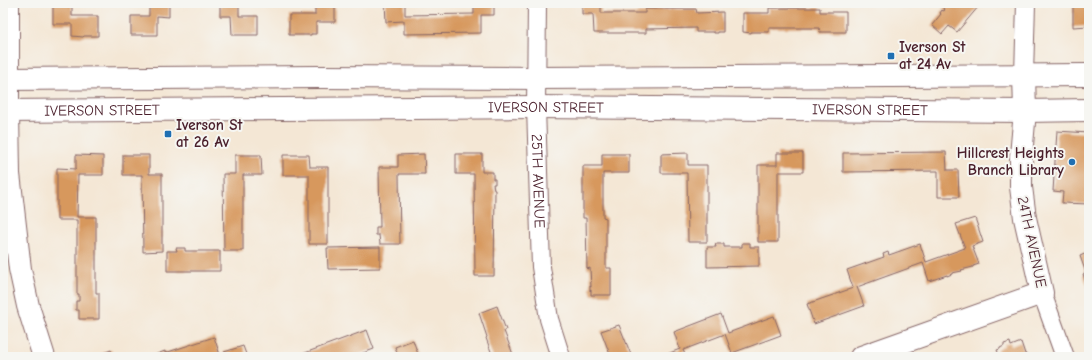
<svg xmlns="http://www.w3.org/2000/svg" width="1092" height="360" font-family="'Comic Neue',sans-serif">
	<style>
		.building { fill: #d7985d }
		.lines { fill: none; stroke-linecap: round; stroke-linejoin: round }
		.street-casing { stroke: #866566; stroke-width: 20 }
		.secondary-casing { stroke: #866566; stroke-width: 24 }
		.street { stroke: #fff; stroke-width: 18 }
		.secondary { stroke: #fff; stroke-width: 22 }
		.poi-dot { fill: #1f6fb2; stroke: #f6f6f2; stroke-width: 1.5 }
		.labels { text-anchor: middle; dominant-baseline: central; stroke-width: 4; stroke-linejoin: round; paint-order: stroke }
		.poi-label { font-size: 15px; font-weight: bold; fill: #4a1f2b; stroke: #f6f6f2; text-anchor: start }
		.street-label { font-size: 15px; fill: #4a1f2b; stroke: #f6f6f2 }
	</style>
	<rect width="100%" height="100%" fill="#f6f6f2"/>
	<filter id="ink" filterUnits="userSpaceOnUse"><feTurbulence type="fractalNoise" baseFrequency=".025" numOctaves="2"/><feDisplacementMap in="SourceGraphic" scale="8" xChannelSelector="R" yChannelSelector="G"/><feConvolveMatrix kernelMatrix="1 2 1 2 8 2 1 2 1" color-interpolation-filters="sRGB"/></filter>
	<filter id="wash" filterUnits="userSpaceOnUse"><feTurbulence type="fractalNoise" baseFrequency=".012" numOctaves="4" result="noise"/><feDisplacementMap in="SourceGraphic" scale="16" xChannelSelector="R" yChannelSelector="G"/><feGaussianBlur stdDeviation="0.9" result="paint"/><feColorMatrix in="noise" values="0 0 0 0 0 0 0 0 0 0 0 0 0 0 0 0 0 1.4 0 .05"/><feComposite in="paint" operator="in"/></filter>
	<g filter="url(#wash)">
		<rect width="100%" height="100%" fill="#f4e7d5"/>
		<g id="blocks">
			<!-- building -->
			<g class="building">
				<polygon points="53,3 72,3 72,16 98,16 98,36 84,36 83,37 72,36 72,24 53,24"/>
				<polygon points="149,3 169,3 169,17 157,16 157,35 131,35 131,16 149,16"/>
				<polygon points="220,3 239,3 239,16 258,16 258,35 232,35 231,16 220,16"/>
				<polygon points="315,3 335,3 335,22 316,22 316,34 311,34 311,35 289,35 289,15 315,15"/>
				<polygon points="385,3 405,3 405,15 474,14 474,3 494,3 494,15 481,15 481,33 404,34 404,21 386,22"/>
				<polygon points="582,3 601,3 601,13 645,13 645,9 696,9 697,13 723,12 723,32 718,32 718,33 714,33 714,32 696,32 696,28 646,29 646,33 594,33 593,14 582,14"/>
				<polygon points="945,3 949,4 950,3 976,3 979,6 957,32 949,26 942,34 932,25 941,14 940,13 942,10 943,11 945,10 942,7"/>
				<polygon points="1073,3 1089,3 1089,26 1073,27"/>
				<polygon points="769,8 820,8 820,12 846,12 846,32 820,32 819,28 769,28 769,32 751,32 751,33 743,32 743,13 769,13"/>
				<polygon points="1057,131 1089,133 1089,204 1062,203 1063,192 1053,191"/>
				<polygon points="946,152 947,170 958,170 959,197 938,197 938,171 843,172 843,153"/>
				<polygon points="688,153 688,165 707,165 707,242 688,242 687,173 661,173 661,154"/>
				<polygon points="777,153 803,153 803,172 778,172 778,242 758,242 758,165 777,165"/>
				<polygon points="424,154 425,174 399,174 400,244 380,244 379,235 376,235 376,227 380,227 379,167 398,167 398,155"/>
				<polygon points="456,154 482,154 482,172 493,172 493,179 495,179 495,184 493,184 494,190 495,190 494,276 475,276 474,174 456,174"/>
				<polygon points="602,154 629,154 629,173 603,173 603,217 606,218 606,268 611,268 611,295 591,295 591,290 590,291 590,286 591,287 590,268 587,269 586,218 583,218 583,166 602,166"/>
				<polygon points="76,155 103,156 103,175 78,175 77,217 96,217 96,293 99,293 99,319 79,319 79,310 76,310 76,301 79,301 79,294 77,294 77,220 57,220 57,168 76,169"/>
				<polygon points="123,155 149,155 149,174 162,174 162,251 143,252 142,175 123,175"/>
				<polygon points="235,155 261,155 262,175 243,175 243,251 224,251 223,174 235,174"/>
				<polygon points="283,155 309,155 310,167 328,167 328,244 309,244 309,175 283,175"/>
				<polygon points="975,218 983,242 972,246 979,264 973,266 973,267 961,270 962,271 952,273 952,274 947,276 947,275 929,281 923,263 857,287 864,306 814,324 807,304 853,288 847,270 884,257 883,254 888,252 889,255 920,244 926,262 965,248 956,224"/>
				<polygon points="742,243 750,243 750,247 759,247 759,266 707,267 707,247 716,247 715,244 724,244 724,247 742,247"/>
				<polygon points="380,247 380,268 328,269 327,248"/>
				<polygon points="176,248 185,248 185,251 220,251 220,271 167,271 167,251 177,251"/>
				<polygon points="1089,252 1089,291 1083,274 1086,273 1080,256"/>
				<polygon points="497,306 506,330 504,331 514,357 493,357 486,338 487,337 479,313"/>
				<polygon points="721,314 728,333 774,316 781,335 732,353 725,334 683,350 686,357 659,357 680,349 674,332"/>
				<polygon points="619,325 632,357 611,357 601,331"/>
				<polygon points="367,330 374,349 352,357 294,357"/>
				<polygon points="214,337 220,355 216,357 149,357 165,351 165,353"/>
				<polygon points="413,340 419,357 399,357 395,347"/>
				<polygon points="1010,342 1011,346 1021,342 1025,354 1026,354 1027,357 1000,357 997,350 1000,349 1000,348 1004,346 1004,344"/>
				<polygon points="243,346 247,357 226,357 224,352"/>
				<polygon points="111,350 113,357 93,357"/>
			</g>
		</g>
	</g>
	<g filter="url(#ink)">
		<use href="#blocks" fill-opacity="0" stroke="#866566" stroke-width="1"/>
		<g class="lines">
			<!-- street casing -->
			<g class="street-casing">
				<g id="street">
					<path id="s1" d="M537 3 536 107 541 267 549 319 561 357"/>
					<polyline points="1024,75 1026,3"/>
					<polyline points="1042,293 1065,357"/>
				</g>
			</g>
			<!-- secondary casing -->
			<g class="secondary-casing">
				<g id="secondary">
					<polyline points="8,3 8,111 9,174 20,269 28,306 44,357"/>
					<polyline points="3,79 320,77 536,78 1089,75"/>
					<path id="s2" d="M3 111 536 107 1025 111 1089 110"/>
					<polyline points="861,357 1042,293 1025,218 1021,187 1021,156 1025,111 1024,75"/>
				</g>
			</g>
			<!-- street -->
			<use href="#street" class="street"/>
			<!-- secondary -->
			<use href="#secondary" class="secondary"/>
		</g>
	</g>
	<!-- markers -->
	<g class="poi-dot">
		<rect x="887" y="52" width="8" height="8" rx="2"/>
		<rect x="164" y="130" width="8" height="8" rx="2"/>
		<circle cx="1072" cy="162" r="4"/>
	</g>
	<g class="labels">
		<!-- poi labels -->
		<g class="poi-label">
			<text x="899" y="47">Iverson St<tspan x="899" dy="17">at 24 Av</tspan></text>
			<text x="176" y="125">Iverson St<tspan x="176" dy="17">at 26 Av</tspan></text>
			<text x="1064" y="153" text-anchor="end">Hillcrest Heights<tspan x="1064" dy="17">Branch Library</tspan></text>
		</g>
		<!-- street labels -->
		<g class="street-label">
			<text stroke="none"><textPath href="#s2" startOffset="543">IVERSON STREET</textPath></text>
			<text stroke="none"><textPath href="#s2" startOffset="867">IVERSON STREET</textPath></text>
			<text stroke="none"><textPath href="#s2" startOffset="99">IVERSON STREET</textPath></text>
			<text stroke="none"><textPath href="#s1" startOffset="178">25TH AVENUE</textPath></text>
			<text transform="translate(1032 242) rotate(78)">24TH AVENUE</text>
		</g>
	</g>
	<!-- margin -->
	<rect width="1092" height="360" fill="none" stroke="#f6f6f2" stroke-width="16"/>
</svg>
